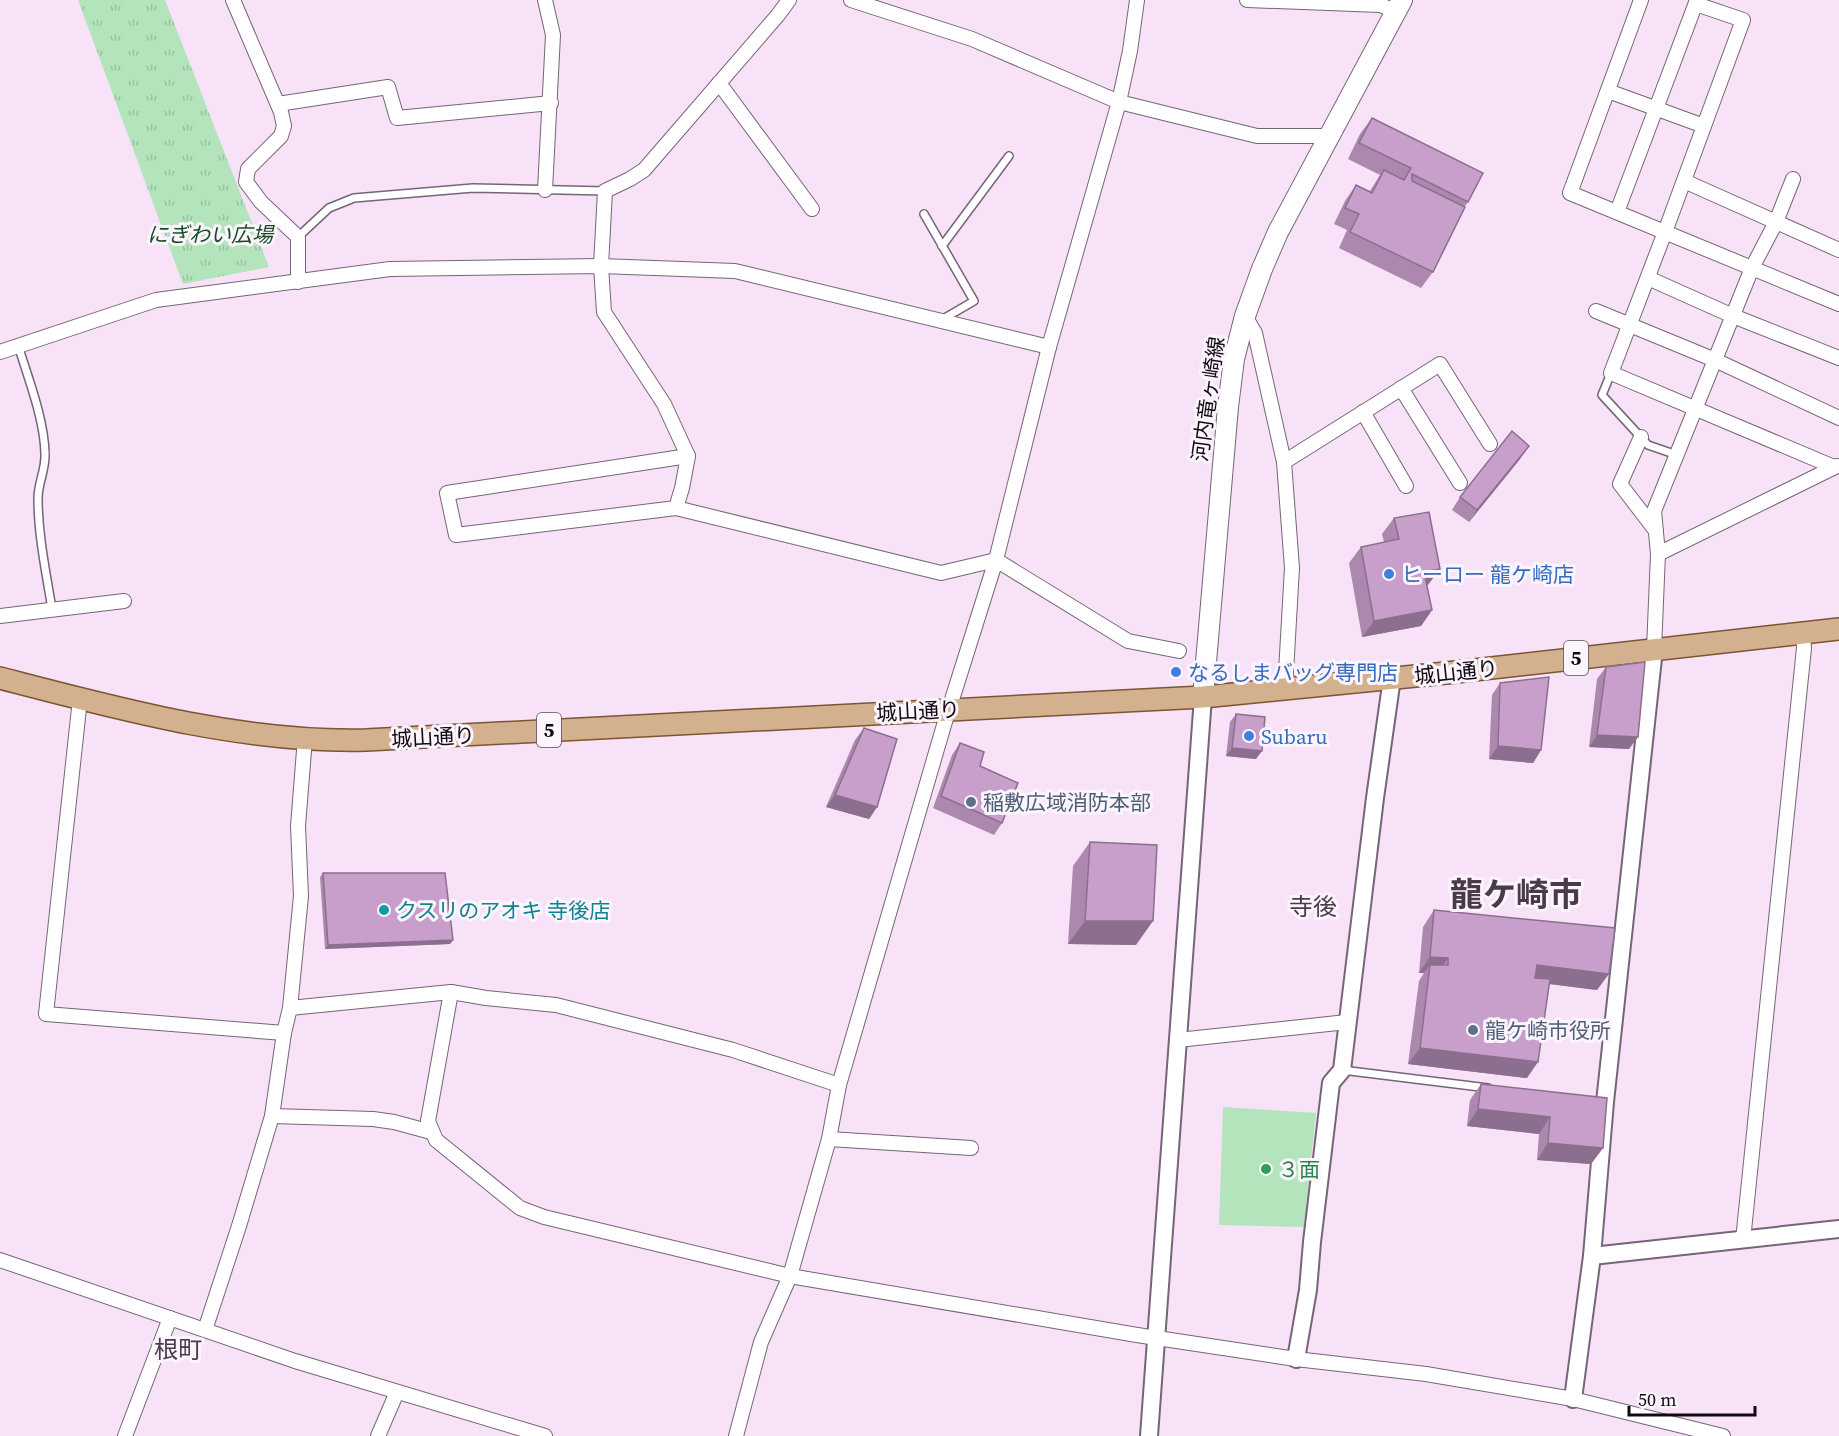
<svg xmlns="http://www.w3.org/2000/svg" width="1839" height="1436" font-family="'Source Serif 4','Noto Sans JP',serif">
	<style>
		.grass { fill: #b3e4bc }
		.park { fill: url(#park-tufts) }
		.lines { fill: none; stroke-linecap: round; stroke-linejoin: round }
		.service-casing { stroke: #766578; stroke-width: 10 }
		.minor-casing { stroke: #766578; stroke-width: 16 }
		.tertiary-casing { stroke: #766578; stroke-width: 20 }
		.secondary-casing { stroke: #766578; stroke-width: 22 }
		.primary-casing { stroke: #7c5533; stroke-width: 24 }
		.service { stroke: #fff; stroke-width: 7 }
		.minor { stroke: #fff; stroke-width: 14 }
		.tertiary { stroke: #fff; stroke-width: 16 }
		.secondary { stroke: #fff; stroke-width: 20 }
		.primary { stroke: #d3b18f; stroke-width: 21 }
		.wall { fill: #ac88af }
		.shaded-wall { fill: #8c6f8e }
		.building { fill: #c89ecb; stroke: #8c6f8e; stroke-width: 1.5 }
		.shop-dot { fill: #3f7fe0; stroke: #fcf4fd; stroke-width: 2 }
		.service-dot { fill: #5c6f8a; stroke: #fcf4fd; stroke-width: 2 }
		.culture-dot { fill: #0f9aa8; stroke: #fcf4fd; stroke-width: 2 }
		.leisure-dot { fill: #2e9e5b; stroke: #fcf4fd; stroke-width: 2 }
		.labels { text-anchor: middle; dominant-baseline: central; stroke-width: 6; stroke-linejoin: round; paint-order: stroke }
		.shield { fill: #fcf4fd; stroke: #585058; stroke-width: 1.5 }
		.shield-label { font-size: 20px; font-weight: bold; fill: #110a11 }
		.park-label { font-size: 21px; font-style: italic; fill: #154c26; stroke: #fcf4fd }
		.street-label { font-size: 21px; fill: #110a11; stroke: #fcf4fd }
		.shop-label { font-size: 21px; fill: #366cbe; stroke: #fcf4fd; text-anchor: start }
		.service-label { font-size: 21px; fill: #4e5e75; stroke: #fcf4fd; text-anchor: start }
		.culture-label { font-size: 21px; fill: #0d838f; stroke: #fcf4fd; text-anchor: start }
		.leisure-label { font-size: 21px; fill: #27864d; stroke: #fcf4fd; text-anchor: start }
		.quarter-label { font-size: 24px; fill: #4a3a4c; stroke: #fcf4fd }
		.town-label { font-size: 33px; font-weight: bold; fill: #4a3a4c; stroke: #fcf4fd }
	</style>
	<defs>
		<pattern id="park-tufts" width="24" height="20" patternUnits="userSpaceOnUse" patternTransform="scale(1.5)"><rect width="24" height="20" fill="#b3e4bc"/><path d="M3 7l-1-3M5 7V3M7 7l1-3M15 17l-1-3M17 17v-4M19 17l1-3" fill="none" stroke="#99c2a1"/></pattern>
	</defs>
	<rect width="100%" height="100%" fill="#f7e2f8"/>
	<!-- grass -->
	<polygon class="grass" points="1223,1107 1316,1113 1304,1227 1219,1225"/>
	<!-- park -->
	<polygon class="park" points="78,0 165,0 269,267 183,284"/>
	<g class="lines">
		<!-- service casing -->
		<g class="service-casing">
			<g id="service">
				<polyline points="924,214 974,301 943,319"/>
				<polyline points="298,237 329,208 354,198 473,188 605,191"/>
				<polyline points="942,246 1009,156"/>
				<path d="M18 345C28 378 44 418 45 453 46 469 38 483 38 498 38 535 46 572 52 609"/>
				<polyline points="1611,373 1602,395 1648,445 1677,455"/>
				<polyline points="1342,1070 1488,1088"/>
			</g>
		</g>
		<!-- minor casing -->
		<g class="minor-casing">
			<g id="minor">
				<polyline points="233,0 281,112 284,126 281,136 248,169 246,182 261,202 298,237 298,282"/>
				<polyline points="545,0 553,35 545,190"/>
				<polyline points="789,0 778,15 644,170 630,179 605,191 601,266 604,312 664,404 688,456 682,488 676,508 941,573 996,560 1128,641 1179,651"/>
				<polyline points="851,0 972,39 1119,102 1257,136 1328,136"/>
				<polyline points="1247,0 1380,5 1396,11"/>
				<polyline points="1641,0 1570,193 1839,304"/>
				<polyline points="1696,4 1743,20 1665,232 1611,373 1834,467"/>
				<polyline points="719,83 812,209"/>
				<polyline points="1608,91 1704,126"/>
				<polyline points="278,104 388,87 397,118 551,103"/>
				<polyline points="1684,181 1839,250"/>
				<polyline points="1617,212 1697,0"/>
				<polyline points="1648,278 1733,316 1839,358"/>
				<polyline points="1596,311 1715,360 1839,418"/>
				<polyline points="1245,316 1255,333 1284,462 1292,568 1285,689"/>
				<polyline points="0,352 156,300 390,269 601,266 735,271 1049,347"/>
				<polyline points="1401,388 1460,483"/>
				<polyline points="1363,412 1406,486"/>
				<polyline points="1641,437 1620,484 1656,531"/>
				<polyline points="1284,462 1440,364 1490,444"/>
				<polyline points="676,508 456,535 447,493 688,456"/>
				<polyline points="1658,554 1837,466"/>
				<polyline points="0,616 124,601"/>
				<polyline points="1654,649 1658,554 1654,511 1752,268 1776,222 1793,179"/>
				<polyline points="80,699 46,1014 284,1033"/>
				<polyline points="451,992 428,1121 436,1140 520,1208 544,1217 790,1276 1137,1335 1296,1359 1426,1374 1573,1399 1723,1436"/>
				<polyline points="290,1008 451,992 486,998 556,1005 733,1050 839,1085"/>
				<polyline points="1178,1040 1347,1022"/>
				<polyline points="272,1116 373,1119 394,1122 431,1132"/>
				<polyline points="829,1139 971,1148"/>
				<polyline points="1743,1240 1804,648 1803,633"/>
				<polyline points="0,1260 295,1361 545,1436"/>
				<polyline points="205,1330 239,1226 272,1116 284,1033 290,1008 301,896 298,826 305,738"/>
				<polyline points="125,1436 170,1318"/>
				<polyline points="378,1436 397,1392"/>
				<polyline points="736,1436 761,1342 790,1276 829,1139 839,1085 944,725 996,560 1049,347 1119,102 1130,51 1137,0"/>
			</g>
		</g>
		<!-- tertiary casing -->
		<g class="tertiary-casing">
			<g id="tertiary">
				<polyline points="1592,1256 1839,1229"/>
				<polyline points="1296,1359 1308,1290 1312,1242 1331,1083 1342,1070 1375,798 1392,678"/>
				<polyline points="1573,1399 1592,1256 1605,1102 1654,649"/>
				<polyline points="1149,1436 1203,697"/>
			</g>
		</g>
		<!-- secondary casing -->
		<g class="secondary-casing">
			<polyline id="secondary" points="1203,697 1228,407 1234,359 1245,316 1262,269 1278,232 1402,0"/>
		</g>
		<!-- primary casing -->
		<g class="primary-casing">
			<path id="primary" d="M0 678C119 709 243 743 366 740L1203 697 1456 672 1839 629"/>
		</g>
		<!-- service -->
		<use href="#service" class="service"/>
		<!-- minor -->
		<use href="#minor" class="minor"/>
		<!-- tertiary -->
		<use href="#tertiary" class="tertiary"/>
		<!-- secondary -->
		<use href="#secondary" class="secondary"/>
		<!-- primary -->
		<use href="#primary" class="primary"/>
	</g>
	<!-- wall -->
	<g class="wall">
		<polygon points="1372,118 1468,202 1465,206 1433,272 1421,288 1339,248 1347,230 1334,224 1345,201 1356,185 1370,191 1380,175 1348,159 1360,134"/>
		<polygon points="1520,459 1469,522 1452,510 1460,497"/>
		<polygon points="1394,518 1428,585 1427,586 1432,610 1421,626 1362,637 1349,563 1361,547 1384,542 1382,534"/>
		<polygon points="1606,667 1629,749 1589,747 1597,679"/>
		<polygon points="1500,683 1541,750 1533,763 1489,759 1492,695"/>
		<polygon points="1236,714 1256,759 1226,756 1230,722"/>
		<polygon points="864,728 877,807 869,819 826,807 855,740"/>
		<polygon points="960,743 980,766 1002,823 994,835 933,808 952,755"/>
		<polygon points="1090,842 1136,945 1068,944 1073,866"/>
		<polygon points="323,873 453,940 450,944 325,949 320,877"/>
		<polygon points="1434,910 1597,990 1549,984 1527,1078 1408,1064 1419,981 1424,973 1419,973 1423,927"/>
		<polygon points="1481,1084 1607,1098 1603,1148 1591,1164 1537,1160 1539,1134 1467,1126 1470,1100"/>
	</g>
	<!-- shaded-wall -->
	<g class="shaded-wall">
		<polygon points="1529,446 1520,459 1469,522 1477,510"/>
		<polygon points="1440,569 1428,585 1412,588 1424,572"/>
		<polygon points="1432,610 1421,626 1362,637 1374,621"/>
		<polygon points="1597,735 1638,737 1629,749 1589,747"/>
		<polygon points="1498,746 1541,750 1533,763 1489,759"/>
		<polygon points="1232,748 1262,751 1256,759 1226,756"/>
		<polygon points="835,795 877,807 869,819 826,807"/>
		<polygon points="1085,921 1153,921 1136,945 1068,944"/>
		<polygon points="453,940 450,944 325,949 328,945"/>
		<polygon points="1430,957 1448,958 1437,974 1430,965 1424,973 1419,973"/>
		<polygon points="1537,965 1609,974 1597,990 1526,981"/>
		<polygon points="1420,1048 1538,1062 1527,1078 1408,1064"/>
		<polygon points="1478,1109 1550,1117 1539,1134 1467,1126"/>
		<polygon points="1548,1143 1603,1148 1591,1164 1537,1160"/>
	</g>
	<!-- building -->
	<g class="building">
		<polygon points="1372,118 1483,173 1468,202 1412,174 1412,181 1465,207 1433,272 1350,232 1359,214 1345,208 1356,185 1372,193 1384,170 1404,180 1411,168 1359,143"/>
		<polygon points="1512,431 1529,446 1477,510 1460,497"/>
		<polygon points="1429,512 1440,569 1424,572 1432,610 1374,621 1361,547 1399,539 1394,518"/>
		<polygon points="1645,662 1638,737 1597,735 1606,667"/>
		<polygon points="1549,677 1541,750 1498,746 1500,683"/>
		<polygon points="1236,714 1265,717 1262,751 1232,748"/>
		<polygon points="864,728 897,739 877,807 835,795"/>
		<polygon points="960,743 984,752 980,766 1018,783 1002,823 941,796"/>
		<polygon points="1090,842 1157,845 1153,921 1085,921"/>
		<polygon points="323,873 445,873 453,940 328,945"/>
		<polygon points="1434,910 1615,928 1609,974 1537,965 1535,978 1550,979 1538,1062 1420,1048 1430,965 1448,965 1448,958 1430,957"/>
		<polygon points="1481,1084 1607,1098 1603,1148 1548,1143 1550,1117 1478,1109"/>
	</g>
	<!-- markers -->
	<g class="shop-dot">
		<circle cx="1389" cy="574" r="6"/>
		<circle cx="1176" cy="672" r="6"/>
		<circle cx="1249" cy="736" r="6"/>
	</g>
	<g class="service-dot">
		<circle cx="971" cy="802" r="6"/>
		<circle cx="1473" cy="1030" r="6"/>
	</g>
	<circle class="culture-dot" cx="384" cy="910" r="6"/>
	<circle class="leisure-dot" cx="1266" cy="1169" r="6"/>
	<g class="labels">
		<!-- shield labels -->
		<g class="shield">
			<rect x="1564" y="641" width="24" height="34" rx="4.5"/>
			<rect x="537" y="713" width="24" height="34" rx="4.5"/>
		</g>
		<g class="shield-label">
			<text x="1576" y="658">5</text>
			<text x="549" y="730">5</text>
		</g>
		<!-- park labels -->
		<g class="park-label">
			<text x="210" y="234">にぎわい広場</text>
		</g>
		<!-- street labels -->
		<g class="street-label">
			<text transform="translate(1208 399) rotate(-82)">河内竜ヶ崎線</text>
			<text transform="translate(1456 672) rotate(-6)">城山通り</text>
			<text transform="translate(918 711) rotate(-3)">城山通り</text>
			<text transform="translate(433 737) rotate(-3)">城山通り</text>
		</g>
		<!-- shop labels -->
		<g class="shop-label">
			<text x="1401" y="574">ヒーロー 龍ケ崎店</text>
			<text x="1188" y="672">なるしまバッグ専門店</text>
			<text x="1261" y="736">Subaru</text>
		</g>
		<!-- service labels -->
		<g class="service-label">
			<text x="983" y="802">稲敷広域消防本部</text>
			<text x="1485" y="1030">龍ケ崎市役所</text>
		</g>
		<!-- culture labels -->
		<g class="culture-label">
			<text x="396" y="910">クスリのアオキ 寺後店</text>
		</g>
		<!-- leisure labels -->
		<g class="leisure-label">
			<text x="1278" y="1169">３面</text>
		</g>
		<!-- quarter labels -->
		<g class="quarter-label">
			<text x="1313" y="906">寺後</text>
			<text x="178" y="1349">根町</text>
		</g>
		<!-- town labels -->
		<g class="town-label">
			<text x="1516" y="894">龍ケ崎市</text>
		</g>
	</g>
	<!-- scale -->
	<path d="M1629 1406v9h126v-9" fill="none" stroke="#110a11" stroke-width="3"/>
	<text x="1638" y="1406" font-size="18" fill="#110a11" stroke="#fcf4fd" stroke-width="4.5" paint-order="stroke">50 m</text>
</svg>
